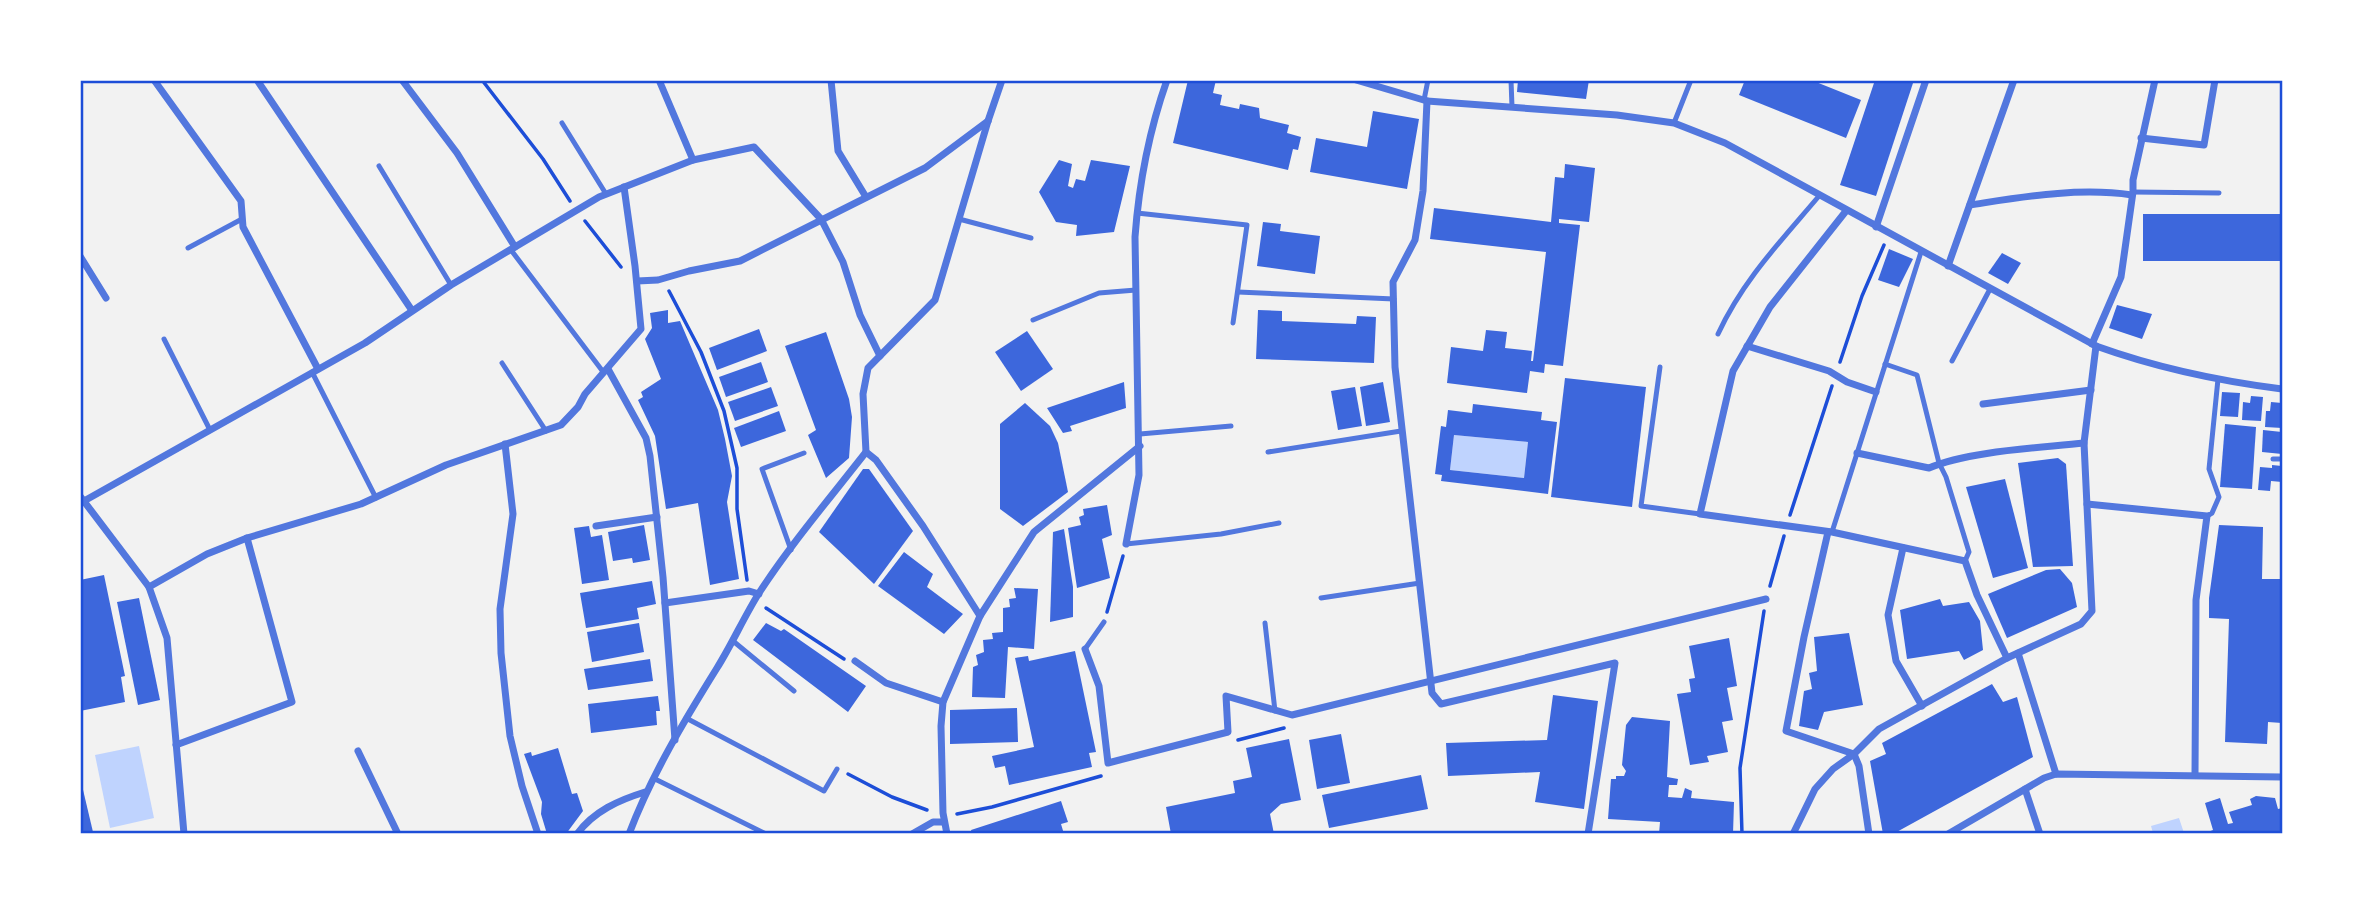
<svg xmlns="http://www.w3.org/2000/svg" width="2363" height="914" font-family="Arial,sans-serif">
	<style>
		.water { fill: #bfd3fe }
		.building { fill: #3d67dc; fill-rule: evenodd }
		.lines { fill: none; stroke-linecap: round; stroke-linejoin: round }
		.path { stroke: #1d4ed8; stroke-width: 3.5 }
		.service { stroke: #5277de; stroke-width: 5 }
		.minor { stroke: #5277de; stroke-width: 7 }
		.neatline { fill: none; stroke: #1d4ed8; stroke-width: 2.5 }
	</style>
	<rect width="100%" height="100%" fill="#f2f2f2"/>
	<!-- water -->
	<g class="water">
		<polygon points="1454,435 1528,442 1524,478 1450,470"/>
		<polygon points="139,746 154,818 110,828 95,755"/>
		<polygon points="2179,818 2184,833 2153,833 2151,826"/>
	</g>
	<!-- building -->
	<g class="building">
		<polygon points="1188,80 1216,80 1213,93 1222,95 1220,105 1239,109 1240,104 1259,108 1260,118 1289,125 1287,133 1301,137 1298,150 1293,149 1288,170 1173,143"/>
		<polygon points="1518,80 1589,80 1586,99 1517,92"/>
		<polygon points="1745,80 1811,80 1861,100 1846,138 1739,95"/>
		<polygon points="1875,80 1914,80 1876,196 1840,185"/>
		<polygon points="1373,111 1419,119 1407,189 1310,172 1316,138 1367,147"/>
		<polygon points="1059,160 1072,164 1068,186 1073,188 1076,179 1085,181 1091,160 1130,166 1114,232 1076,236 1077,225 1056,222 1039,192"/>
		<polygon points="1565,164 1595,168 1589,222 1559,219 1559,223 1580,225 1563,366 1545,364 1544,373 1530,371 1527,393 1447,383 1451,347 1483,351 1486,330 1507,332 1505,348 1532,351 1531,361 1533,361 1546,252 1430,239 1434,208 1551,222 1555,177 1564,178"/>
		<rect x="2143" y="214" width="139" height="47"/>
		<polygon points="1263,222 1281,224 1280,231 1320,236 1315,274 1257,266"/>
		<polygon points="1889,249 1913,259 1899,287 1878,280"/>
		<polygon points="2002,253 2021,263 2008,284 1988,273"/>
		<polygon points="2117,305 2152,314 2142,339 2109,328"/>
		<polygon points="668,310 668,323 680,321 718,410 725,439 732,476 727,502 739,579 710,585 698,503 666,509 655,436 638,400 643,397 641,392 661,379 645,339 652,328 650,313"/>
		<polygon points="1258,310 1282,311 1282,321 1356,324 1357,316 1376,317 1374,363 1256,359"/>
		<polygon points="759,329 767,351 717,370 709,348"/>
		<polygon points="1027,331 1053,369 1021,391 995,352"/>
		<polygon points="826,332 849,399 852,417 849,458 826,478 808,435 816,430 785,346"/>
		<polygon points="761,362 768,382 726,397 719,377"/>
		<polygon points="1565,378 1646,387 1632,507 1551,497"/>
		<polygon points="1124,382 1126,408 1070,426 1072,431 1063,433 1047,408"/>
		<polygon points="1383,382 1390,422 1366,426 1360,387"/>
		<polygon points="771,387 778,406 735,421 728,402"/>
		<polygon points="1355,387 1362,426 1338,430 1331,391"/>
		<polygon points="2222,392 2240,393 2238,417 2220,416"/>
		<polygon points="2251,396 2263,397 2261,421 2242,420 2243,402 2250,403"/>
		<polygon points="2271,402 2282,403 2282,428 2265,427 2266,411 2270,411"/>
		<polygon points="1025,403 1050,426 1058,443 1068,492 1023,526 1000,509 1000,424"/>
		<path d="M1473 404 1542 412 1541 420 1557 422 1548 494 1441 481 1442 475 1435 474 1441 426 1446 427 1448 410 1472 413ZM1454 435 1528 442 1524 478 1450 470Z"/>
		<polygon points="779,411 786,431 741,447 734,428"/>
		<polygon points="2225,424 2256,427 2252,489 2220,487"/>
		<polygon points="2263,430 2282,432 2282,454 2262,452"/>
		<polygon points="2058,458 2066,464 2073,566 2033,567 2018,463"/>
		<polygon points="2272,465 2282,466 2282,482 2271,481 2270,491 2258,490 2260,467 2272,468"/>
		<polygon points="863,469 869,469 913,531 874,584 819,532"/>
		<polygon points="2005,479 2028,568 1993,578 1966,487"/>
		<polygon points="1107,505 1112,535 1102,539 1110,578 1077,588 1068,528 1081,525 1079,517 1084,515 1083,509"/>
		<polygon points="644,525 650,560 633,563 632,558 613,561 608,532"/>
		<polygon points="2219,525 2263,527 2262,579 2280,579 2280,557 2282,557 2282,723 2268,722 2267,744 2225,742 2229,619 2209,618 2209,598"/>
		<polygon points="589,526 591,537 602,535 609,580 582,584 574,528"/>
		<polygon points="1064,529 1073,587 1073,617 1050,622 1053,532"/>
		<polygon points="904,552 933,574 927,587 963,614 944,634 878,586"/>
		<polygon points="2060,569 2072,583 2077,607 2007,638 1988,594 2046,570"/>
		<polygon points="104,575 125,676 121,677 125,702 80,711 80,580"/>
		<polygon points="652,581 656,604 637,608 639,619 586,628 580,593"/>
		<polygon points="1014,588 1038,589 1034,649 1008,647 1005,698 972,697 973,667 978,665 976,655 984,652 983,640 993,639 992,633 1003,632 1003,608 1010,607 1009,599 1016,598"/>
		<polygon points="139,598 160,700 138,705 117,602"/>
		<polygon points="1940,599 1943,606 1969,602 1980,621 1983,650 1964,660 1959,651 1907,659 1900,610"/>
		<polygon points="639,623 644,652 592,662 587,632"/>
		<polygon points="766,623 781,631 784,629 866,686 848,712 753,640"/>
		<polygon points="1849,633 1863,705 1824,712 1818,730 1799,726 1804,691 1812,689 1809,673 1817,671 1814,637"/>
		<polygon points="1729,638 1737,686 1727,688 1733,720 1722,722 1728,752 1707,756 1709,762 1690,765 1677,694 1691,692 1689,679 1695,678 1689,646"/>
		<polygon points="1075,651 1096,752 1089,753 1092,767 1009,785 1005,766 995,768 992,756 1034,747 1015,658 1028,656 1029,661"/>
		<polygon points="650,659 653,681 588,690 584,669"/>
		<polygon points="1992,684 2003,702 2017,697 2033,757 1893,834 1883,834 1870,761 1886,754 1882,743"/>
		<polygon points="1553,695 1598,701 1584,809 1535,802 1540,772 1448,776 1446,743 1547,740"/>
		<polygon points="658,696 660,711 656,711 657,725 591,733 588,704"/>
		<polygon points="1017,708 1018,742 950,744 950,710"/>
		<polygon points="1632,717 1670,721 1667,777 1678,779 1677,785 1669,785 1668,797 1682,798 1685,788 1692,791 1691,798 1734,802 1733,834 1659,834 1660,822 1608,819 1611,779 1616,779 1616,776 1624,776 1626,771 1622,765 1626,725"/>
		<polygon points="1341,734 1350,783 1317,789 1309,740"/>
		<polygon points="1289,739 1301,800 1281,804 1270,814 1274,834 1171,834 1166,807 1235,793 1233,781 1252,777 1246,748"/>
		<polygon points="558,748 572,794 577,793 583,811 566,834 547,834 541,814 542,802 524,754 531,752 532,756"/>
		<polygon points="1421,775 1428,809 1329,828 1322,795"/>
		<polygon points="80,777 93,832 83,834 80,834"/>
		<polygon points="2256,796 2275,798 2278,809 2282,808 2282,834 2203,834 2213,830 2205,803 2220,798 2228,824 2233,823 2229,812 2252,805 2250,799"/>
		<polygon points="1061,801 1068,822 1061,824 1064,834 972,834 971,830"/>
	</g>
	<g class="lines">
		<!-- path -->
		<g class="path">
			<polyline points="482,80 543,159 570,201"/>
			<polyline points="585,221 621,267"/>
			<polyline points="669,291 701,352 724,411 737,468 737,509 747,580"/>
			<polyline points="1840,362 1862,296 1884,245"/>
			<polyline points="1790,515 1832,386"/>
			<polyline points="1770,586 1784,536"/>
			<polyline points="766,608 844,659"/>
			<polyline points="1107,612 1123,556"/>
			<polyline points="1238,740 1284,728"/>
			<polyline points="848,774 892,797 927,810"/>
			<polyline points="957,814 992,807 1101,776"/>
			<polyline points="1742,834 1740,768 1764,611"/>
		</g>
		<!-- service -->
		<g class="service">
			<polyline points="1511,80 1512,107"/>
			<polyline points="1424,100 1428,80"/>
			<polyline points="562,123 606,194"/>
			<polyline points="1674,123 1691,80"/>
			<polyline points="379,166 451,285"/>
			<polyline points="2133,192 2219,193"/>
			<polyline points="1137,213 1247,225 1233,323"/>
			<polyline points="959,219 1031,238"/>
			<polyline points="188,248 242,219"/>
			<polyline points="511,250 604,373"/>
			<polyline points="1238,292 1394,299"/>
			<polyline points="1033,320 1099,293 1136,290"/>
			<path d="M1718 334C1743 280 1781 241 1819 196"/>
			<polyline points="164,339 210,430"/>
			<polyline points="1952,361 1990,289"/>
			<polyline points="502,363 546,431"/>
			<polyline points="1885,364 1917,375 1939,463 1946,477 1969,552 1965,561"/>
			<polyline points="1660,367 1641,506 1700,514"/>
			<polyline points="312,372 376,498"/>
			<polyline points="1140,434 1231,426"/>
			<polyline points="1268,452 1401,431"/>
			<polyline points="2273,459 2282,459"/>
			<polyline points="2207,516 2212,513 2219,497 2209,469 2218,379"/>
			<polyline points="1832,532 1921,252"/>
			<polyline points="1126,544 1221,534 1279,523"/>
			<polyline points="791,550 762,469 804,453"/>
			<polyline points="1321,598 1420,583"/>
			<polyline points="1265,623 1275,711"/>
			<polyline points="733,641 794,691"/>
			<polyline points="1085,649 1104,622"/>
			<polyline points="686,718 824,791 837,769"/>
			<polyline points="655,779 766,834"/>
		</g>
		<!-- minor -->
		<g class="minor">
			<polyline points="154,80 241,201 243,227 318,369"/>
			<polyline points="257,80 411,309"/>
			<polyline points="402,80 457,153 515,247"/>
			<polyline points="659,80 693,160"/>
			<polyline points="831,80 838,151 866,197"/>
			<path d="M1356 80 1427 101 1617 115 1674 123 1725 143 2096 346C2157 368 2219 381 2282 389"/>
			<polyline points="1427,101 1423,191 1415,240 1393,282 1395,367 1432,693 1441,704 1615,663 1588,834"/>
			<polyline points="2141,138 2204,145 2215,80"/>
			<path d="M1970 205C2023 197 2078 187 2132 195"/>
			<polyline points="1846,211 1770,307 1733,371 1700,514 1832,532 1965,561 1977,595 2007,658"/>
			<polyline points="1876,227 1926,80"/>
			<polyline points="80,256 106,298"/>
			<polyline points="1948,266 2014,80"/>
			<polyline points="637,281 658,280 689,271 740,261 925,168 988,121"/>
			<polyline points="2092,344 2121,277 2133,192 2133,180 2155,80"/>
			<polyline points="1747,346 1829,371 1847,382 1876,392"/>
			<polyline points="608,369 646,438 650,456 663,577 675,740"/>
			<polyline points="1983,404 2091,390"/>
			<polyline points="505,444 513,514 500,609 501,653 510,736 522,786 538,834"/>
			<path d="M1857 453 1929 468C1968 451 2040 448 2084 443"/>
			<polyline points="80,496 149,587 167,638 184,834"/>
			<polyline points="84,501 365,343 451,285 599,197 693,160 754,147 821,219 843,262 860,315 880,356"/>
			<polyline points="2087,504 2207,516 2196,600 2195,775"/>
			<polyline points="596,526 657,517"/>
			<polyline points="1828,532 1804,637 1786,731 1854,754 1859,766 1869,834"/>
			<path d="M1126 544 1139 475 1135 237C1139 183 1149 131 1167 80"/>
			<polyline points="1903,548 1888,615 1896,661 1922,706"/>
			<polyline points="149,587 207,554 247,538 361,504 446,465 561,425 578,407 585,394 641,329 635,266 624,187"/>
			<polyline points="665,603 749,591 759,594"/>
			<polyline points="980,616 923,526 876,460 866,452 863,394 868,368 935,300 988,121 1002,80"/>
			<polyline points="1085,649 1099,686 1108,763 1228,732 1226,696 1292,715 1766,599"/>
			<polyline points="2018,653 2056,774"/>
			<polyline points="855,661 886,683 943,702"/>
			<polyline points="176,745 292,702 247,538"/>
			<polyline points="358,751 398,834"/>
			<polyline points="2025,789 2040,834"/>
			<path d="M577 834C594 811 619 800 645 792"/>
			<path d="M629 834C651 776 684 721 717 668 732 644 744 617 759 593 791 544 830 498 866 452"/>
			<polyline points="912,834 933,822 944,822"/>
			<polyline points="947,834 943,813 941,726 943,702 980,616 1034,532 1140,446"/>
			<polyline points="1793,834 1815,789 1833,769 1854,754 1879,729 2007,658 2081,624 2092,611 2084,443 2096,346"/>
			<polyline points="1948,834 2044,778 2056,774 2282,777"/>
		</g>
	</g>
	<!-- border -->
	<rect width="2363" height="914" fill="none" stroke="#ffffff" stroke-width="164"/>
	<rect x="82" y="82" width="2199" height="750" class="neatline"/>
</svg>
